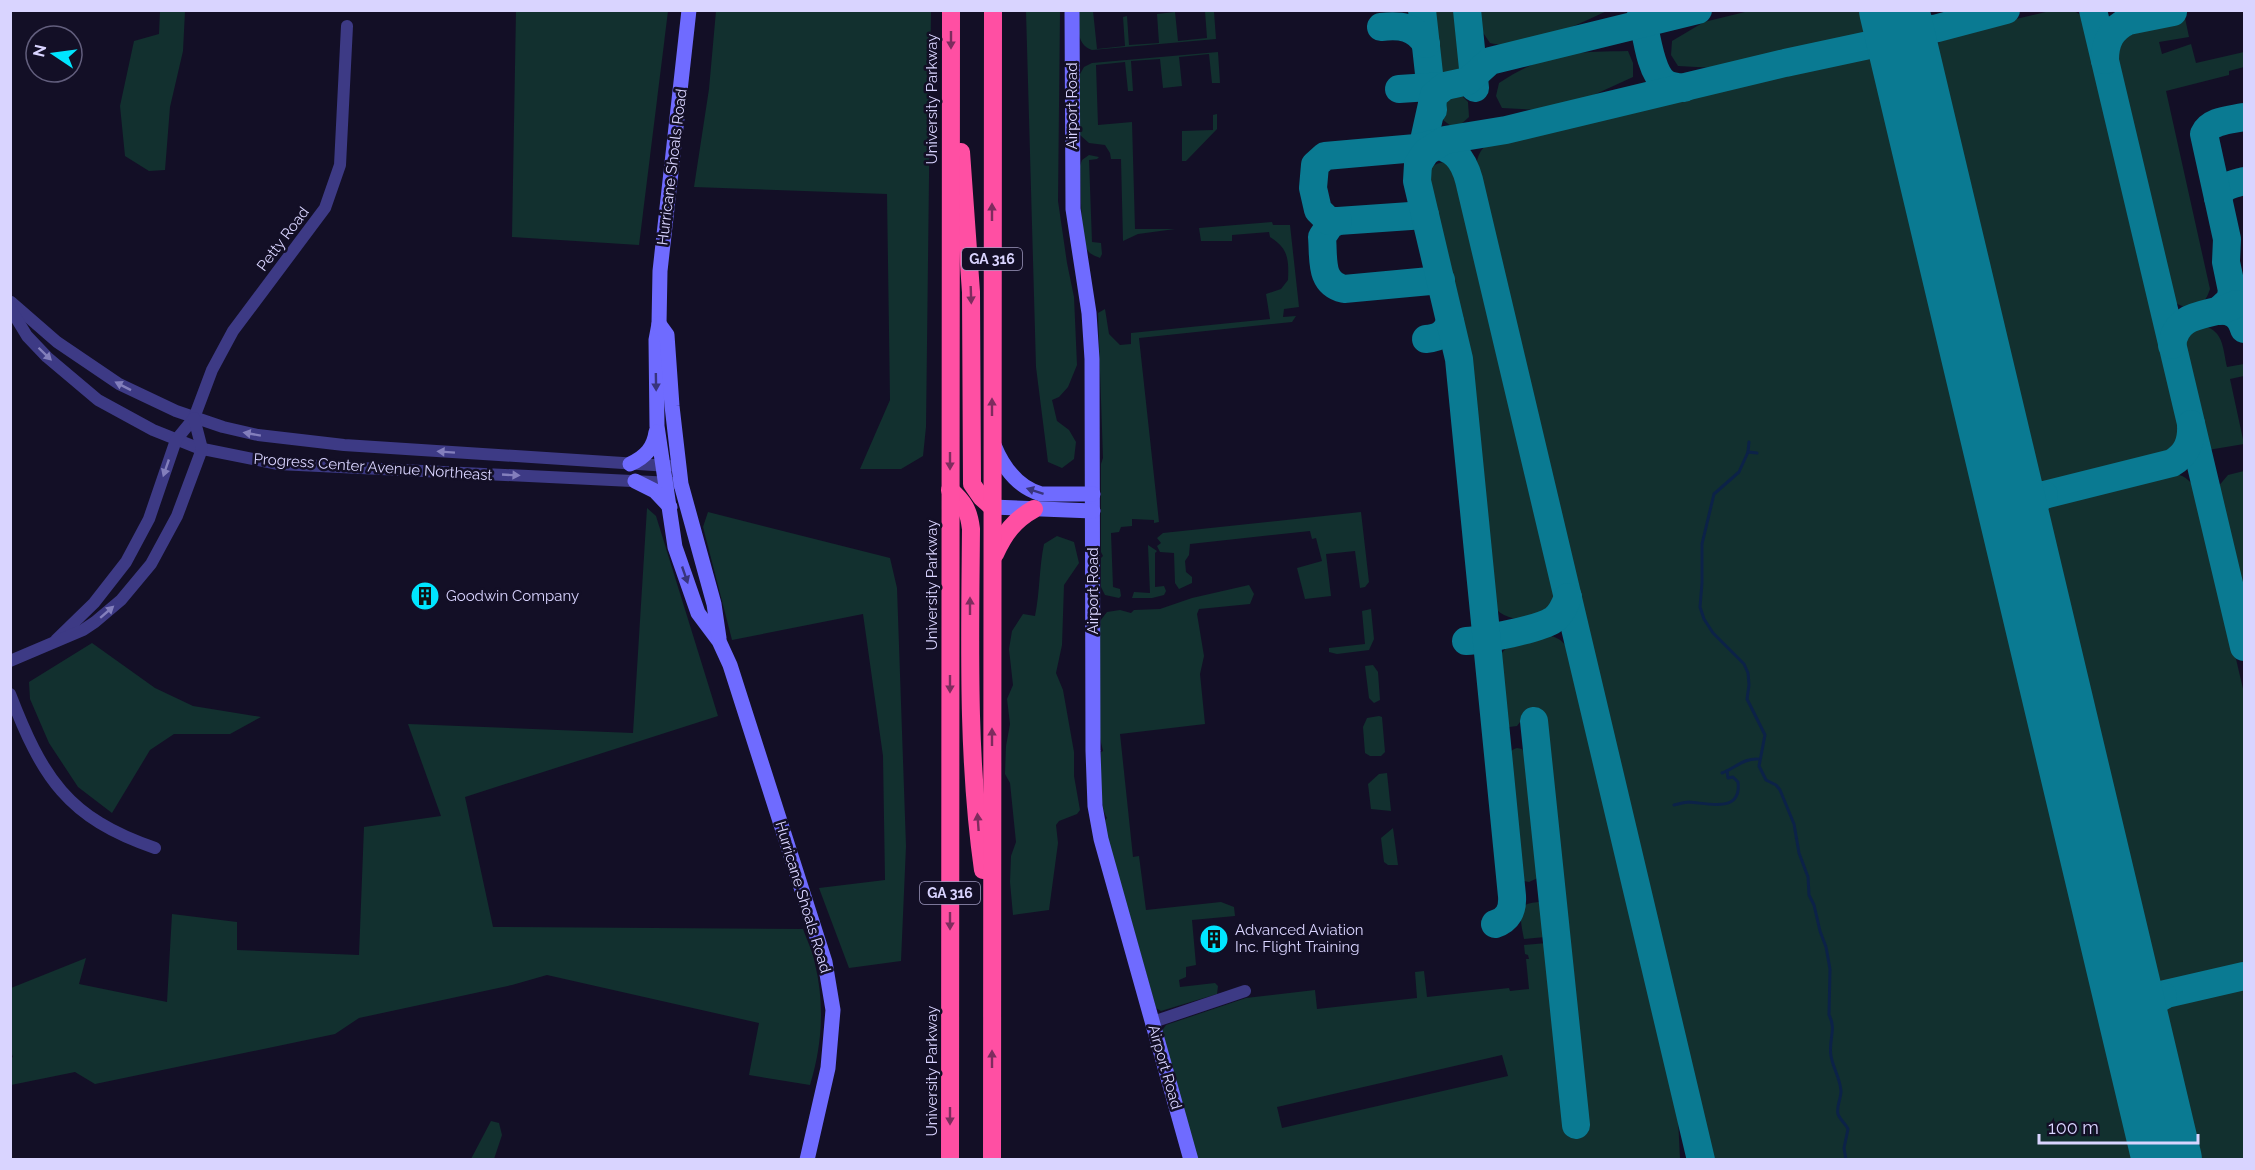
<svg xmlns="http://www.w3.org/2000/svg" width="2255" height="1170" font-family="Raleway,sans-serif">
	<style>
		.green { fill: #12302f; fill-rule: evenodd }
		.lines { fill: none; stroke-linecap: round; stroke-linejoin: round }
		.stream { stroke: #0c2248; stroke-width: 3 }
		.taxiway { stroke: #0a7a92; stroke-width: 28 }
		.runway { stroke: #0a7a92; stroke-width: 70 }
		.street { stroke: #3d3a85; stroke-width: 12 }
		.secondary { stroke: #6f6bff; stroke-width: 15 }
		.highway { stroke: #ff4fa3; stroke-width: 18 }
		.oneway { fill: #7d2c5e }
		.oneway2 { fill: #837fbc }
		.oneway3 { fill: #38347d }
		.labels { text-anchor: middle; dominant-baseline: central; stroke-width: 5; stroke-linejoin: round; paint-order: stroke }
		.shield { fill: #130f26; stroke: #9e99be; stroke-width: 1.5 }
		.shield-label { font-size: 14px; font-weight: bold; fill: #d9d4ff }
		.street-label { font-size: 15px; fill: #d9d4ff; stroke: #130f26 }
		.poi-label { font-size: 15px; fill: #d9d4ff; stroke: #130f26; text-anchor: start }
	</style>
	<rect width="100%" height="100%" fill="#130f26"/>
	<!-- green -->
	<g class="green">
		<polygon points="160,11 185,11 183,51 170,107 165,170 149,171 125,156 120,106 134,41 159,34"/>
		<polygon points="516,11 668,11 639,245 512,237"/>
		<polygon points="716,11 931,11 926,427 923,456 901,469 860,469 890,400 887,194 694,187 709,89"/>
		<polygon points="1026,11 1060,11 1058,201 1067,263 1074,297 1077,365 1068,387 1059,397 1052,400 1057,421 1069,430 1076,442 1074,459 1062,468 1048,462 1036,367"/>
		<path d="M1079 11H1093L1097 49 1125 46 1123 17 1127 16 1129 45 1159 43 1157 14 1175 12 1178 41 1207 38 1205 11 1214 12 1216 39 1092 50C1075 44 1079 26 1079 11Z"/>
		<polygon points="1432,11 1458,11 1462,62 1461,69 1454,75 1447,76 1438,69"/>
		<path d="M1477 11V10L1607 11C1578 24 1522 52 1490 43L1478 25Z"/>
		<polygon points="1749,11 1870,11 1872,20 1860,36 1773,57 1715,68 1678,66 1671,55 1672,41 1704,22"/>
		<path d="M2050 11C2066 10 2078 7 2086 23L2182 430 2175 448 2163 455 2042 485 2031 478 1931 57 1936 45 1948 35Z"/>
		<path d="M2185 18 2189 37 2159 42 2162 54 2191 44 2196 63 2244 52V67L2229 71V75L2166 91 2210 289C2206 301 2201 307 2189 309L2175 303 2170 294 2114 56 2123 40 2131 33Z"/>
		<path d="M1628 51 1633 63V77L1587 98 1557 106 1539 110 1502 108 1496 96 1499 83C1547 52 1572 52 1628 51Z"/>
		<polygon points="1218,52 1220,83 1212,83 1209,54 1179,57 1182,86 1163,88 1160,59 1131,61 1133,91 1128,91 1125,62 1096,65 1098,125 1132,122 1135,229 1175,229 1138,234 1123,241 1121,159 1111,159 1110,153 1105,145 1089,143 1080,135 1080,74 1084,67 1092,63"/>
		<path d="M1857 57H1870L1884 68 2142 1159H1709L1478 179C1475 165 1476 154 1487 144Z"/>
		<polygon points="1452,94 1460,94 1468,102 1469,117 1459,126 1451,126 1443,120 1442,104"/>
		<polygon points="1217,114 1217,129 1186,161 1182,161 1182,131 1213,130 1213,115"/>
		<path d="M1089 155 1099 157 1097 159 1089 160 1092 242 1101 243 1102 254 1100 258C1096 256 1091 255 1088 251 1080 239 1081 183 1080 166L1082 160Z"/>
		<path d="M1447 162 1455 169 1462 188 1555 591C1548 625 1508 628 1489 602L1464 341 1427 182C1428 168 1433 163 1447 162Z"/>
		<path d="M1272 222 1273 225H1290L1299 307 1284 309 1283 317 1296 316 1292 322 1139 338 1159 522 1154 523V520L1132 519V526L1121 527 1119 532 1111 533 1113 587 1120 589 1121 596 1119 598 1105 595 1101 587V558L1103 556 1101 552V464L1103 458 1098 313 1105 309 1109 334 1120 345 1131 344V333L1270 319 1266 294 1281 289 1288 280C1289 259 1288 248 1270 237L1269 232 1232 235V241H1201L1199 228Z"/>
		<path d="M2204 326C2224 331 2223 350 2227 367L2244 364V376L2230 379 2244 444 2208 450 2206 448 2183 349C2184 335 2190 328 2204 326Z"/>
		<polygon points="2244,471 2244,606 2217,488 2228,475"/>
		<path d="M2175 474C2185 475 2193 483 2197 493L2244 693V967L2166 984 2154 979 2146 970 2039 516 2041 508 2045 505Z"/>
		<path d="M647 508 656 516 718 716 465 797 493 927 803 929C807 940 813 952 815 964 825 1005 822 1046 810 1085L749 1075 759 1023 547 975 512 985 359 1018 335 1034 95 1084 75 1072 11 1085V1058L13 1057 10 1049 11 988 86 958 79 984 167 1002 172 914 237 922V950L359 955 364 827 441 816 408 724 633 733Z"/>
		<polygon points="708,512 890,558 897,588 906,846 901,961 849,968 819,888 885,880 883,756 863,614 732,640 703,527"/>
		<polygon points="1361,512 1369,582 1365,587 1360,588 1355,551 1326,554 1331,596 1305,599 1297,568 1322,561 1316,538 1312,539 1310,531 1190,544 1189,555 1185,561 1186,572 1192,577 1192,583 1179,589 1175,583 1174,553 1160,552 1157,546 1161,543 1157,538 1163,533"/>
		<path d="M1057 536 1074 542 1079 563 1064 585 1062 645 1056 673 1063 690 1074 752V776L1080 810 1077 814 1059 821 1056 825 1058 843 1049 910 1013 915 1010 882 1011 856 1016 842 1010 783 1005 774 1006 746 1010 724 1007 699 1013 685 1009 649 1012 631 1023 614 1035 616C1040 592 1039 568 1044 544Z"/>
		<polygon points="1148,545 1157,551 1155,553 1155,587 1164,586 1166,591 1164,595 1152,598 1132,598 1134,592 1150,593"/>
		<path d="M1249 585 1254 594 1250 604 1199 609 1197 614 1204 656 1200 674 1205 724 1120 734 1133 857 1139 856 1146 910 1221 902 1234 907 1235 916 1192 920 1196 965 1186 967V977L1179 980 1180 987 1215 983 1218 986 1217 994 1161 1011 1156 1008 1106 832 1105 820 1107 818C1098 804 1101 769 1101 752L1103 751 1100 738V621L1107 612 1120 610 1131 613 1134 610 1160 609 1192 598Z"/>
		<polygon points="1371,609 1374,639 1369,650 1337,654 1329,652 1329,648 1365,644 1362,611"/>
		<path d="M1543 635C1565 636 1569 649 1575 668L1668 1060 1678 1117 1680 1159H1196L1161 1032 1166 1025 1246 998 1315 990 1317 1009 1417 998 1415 972 1424 971 1427 997 1509 988 1510 991 1529 989 1526 959H1529L1528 955 1525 954 1524 945 1547 943 1567 1122 1586 1128 1575 1018 1572 1016V995L1563 915 1545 916V937L1524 939C1515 896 1524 905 1560 900L1542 721 1525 722 1523 718 1517 726 1509 727 1500 717 1495 666 1500 655 1510 644ZM1502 1055 1508 1076 1282 1128 1277 1107Z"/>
		<polygon points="92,643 155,688 193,706 261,717 230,734 174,734 150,750 112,813 78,787 49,743 30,699 29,682"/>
		<polygon points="1373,665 1378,672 1380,700 1374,703 1369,698 1365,666"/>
		<polygon points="1379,716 1382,717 1385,752 1381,756 1370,756 1365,753 1363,727 1367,718"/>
		<path d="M1517 748 1522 749 1527 757 1540 877 1529 882 1519 880 1516 871 1505 769C1505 760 1507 751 1517 748Z"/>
		<polygon points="1387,773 1391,811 1371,809 1368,784 1379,774"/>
		<polygon points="1393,828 1398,865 1388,865 1384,862 1381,838"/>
		<path d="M2244 986V1159H2191L2160 1028C2161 1016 2166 1009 2176 1003Z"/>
		<polygon points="491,1121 499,1123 502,1135 494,1159 471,1159"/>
	</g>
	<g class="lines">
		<!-- stream -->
		<g class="stream">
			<path d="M1749 442 1748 452 1739 472 1714 494 1702 544V583L1700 607 1704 619 1713 633 1744 664 1748 673 1749 685 1747 699 1765 735 1759 766 1766 780 1776 785 1780 790 1794 824 1799 853 1808 877 1809 895 1814 905 1820 931 1826 947 1830 969 1829 1015C1837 1029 1828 1041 1831 1056 1833 1068 1840 1078 1841 1091 1841 1099 1836 1107 1838 1114 1840 1120 1846 1124 1848 1129L1844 1148 1846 1160"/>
			<polyline points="1748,452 1757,453"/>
			<path d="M1722 773C1735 768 1744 758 1758 759"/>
			<path d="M1674 805C1679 804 1685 802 1689 802 1707 803 1742 814 1738 782L1733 777 1728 778 1727 771"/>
		</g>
		<!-- taxiway -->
		<g class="taxiway">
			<polyline points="1422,10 1433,110"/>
			<polyline points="1467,10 1475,88"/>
			<path d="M1641 10C1646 30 1649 71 1665 83 1671 87 1677 87 1684 88"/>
			<path d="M1898 10C1907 24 1918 29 1934 29L2006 10"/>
			<polyline points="2093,10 2244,647"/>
			<path d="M1381 27C1400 25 1415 26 1426 44"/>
			<path d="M2105 60C2105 42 2111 29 2128 21L2173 12"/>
			<polyline points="1399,89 1445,86"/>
			<path d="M1431 144C1454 148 1463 158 1469 180L1701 1160"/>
			<polyline points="1419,163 1434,95 1445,86 1468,81 1490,61 1698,10"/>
			<path d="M2218 198C2222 185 2233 184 2244 181"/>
			<path d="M1425 215 1338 221 1330 225 1322 237C1324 259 1319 283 1344 289L1441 280"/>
			<polyline points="1338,221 1329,221 1318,210 1313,188 1315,165 1325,156 1416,148 1440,142"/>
			<path d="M2218 311 2230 300 2232 291 2226 262 2227 239 2204 134C2210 120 2231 120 2244 117"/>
			<path d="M2218 311C2231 310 2240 315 2244 329"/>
			<path d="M1426 339C1438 338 1446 334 1450 322"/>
			<path d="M2172 345C2177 309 2211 318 2236 304"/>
			<path d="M2003 468C2013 485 2024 496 2044 495L2172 463C2187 454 2192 442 2191 424"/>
			<path d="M2020 540C2020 519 2025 506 2044 495"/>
			<path d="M1466 641C1483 640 1540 629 1553 620 1561 615 1565 605 1568 597"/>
			<polyline points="1534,721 1576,1125"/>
			<path d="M1495 924C1508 920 1513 910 1512 896L1459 359 1417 181 1418 164 1426 152 1445 140 1506 130 1785 63 1869 45C1890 45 1900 57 1910 74"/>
			<path d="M2121 965C2129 983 2137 993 2157 996L2244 976"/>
			<path d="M2139 1041C2139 1020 2144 1007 2163 996"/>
		</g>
		<!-- runway -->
		<polyline class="runway" points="1894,10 2167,1160"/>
		<!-- street -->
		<g class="street">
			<polyline points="11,302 57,342 119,384 176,411 223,427 258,435 344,445 669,466"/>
			<polyline points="10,308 27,336 47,357 98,400 153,430 198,448 278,464 673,483"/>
			<polyline points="56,640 94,603 126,562 149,519 176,440 194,418 212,370 233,331 325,208 340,165 347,26"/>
			<polyline points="10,661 83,630 95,622 121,600 151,564 177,516 202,449 194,418"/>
			<path d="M10 694C42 777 67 818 155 848"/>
			<polyline points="1153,1022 1245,991"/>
		</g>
		<!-- secondary -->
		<g class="secondary">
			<polyline points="689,10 660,271 659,324 656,340 657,426 675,547 698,613 719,641 730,665 825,962 833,1010 828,1068 807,1160"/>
			<polyline points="1072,10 1073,209 1089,313 1092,359 1093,751 1095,806 1101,839 1191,1160"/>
			<polyline points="659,324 667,335 672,406 681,484 714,604 719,638"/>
			<path d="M994 445C1003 467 1017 487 1041 494H1093"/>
			<path d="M630 464C646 457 654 447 656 432"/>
			<polyline points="635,481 655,491 670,507"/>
			<polyline points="992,507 1093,511"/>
		</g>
		<!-- highway -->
		<g class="highway">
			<polyline points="961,152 971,292 972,484 981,497 992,507"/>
			<path d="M950 490C964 502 969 511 971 529 970 642 967 757 983 870"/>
			<path d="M995 554C1004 534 1014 520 1034 509"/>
			<polyline points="950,1160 951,10"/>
			<polyline points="992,1160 993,10"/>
		</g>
	</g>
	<!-- one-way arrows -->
	<defs><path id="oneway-solid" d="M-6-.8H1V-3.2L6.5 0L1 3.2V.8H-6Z" transform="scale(1.5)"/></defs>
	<g class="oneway">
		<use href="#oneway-solid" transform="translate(951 40) rotate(90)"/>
		<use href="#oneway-solid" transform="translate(992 212) rotate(-90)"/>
		<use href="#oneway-solid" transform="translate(971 295) rotate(88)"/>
		<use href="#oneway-solid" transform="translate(992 407) rotate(-90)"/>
		<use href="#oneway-solid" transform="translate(950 461) rotate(90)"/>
		<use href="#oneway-solid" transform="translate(970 606) rotate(-90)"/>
		<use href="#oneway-solid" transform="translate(950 684) rotate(90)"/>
		<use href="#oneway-solid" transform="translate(992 737) rotate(-90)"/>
		<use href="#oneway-solid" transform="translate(978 822) rotate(-94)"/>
		<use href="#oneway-solid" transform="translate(950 921) rotate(90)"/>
		<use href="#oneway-solid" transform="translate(992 1059) rotate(-90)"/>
		<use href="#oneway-solid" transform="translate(950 1116) rotate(90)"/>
	</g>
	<g class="oneway2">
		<use href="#oneway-solid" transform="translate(45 354) rotate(44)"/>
		<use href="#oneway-solid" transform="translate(123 386) rotate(-153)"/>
		<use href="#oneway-solid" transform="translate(252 434) rotate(-170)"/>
		<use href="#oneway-solid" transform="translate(446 452) rotate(-176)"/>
		<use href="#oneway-solid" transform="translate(166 468) rotate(109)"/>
		<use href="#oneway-solid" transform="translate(511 475) rotate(3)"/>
		<use href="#oneway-solid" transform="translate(107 612) rotate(-41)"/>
	</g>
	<g class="oneway3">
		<use href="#oneway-solid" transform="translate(656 382) rotate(89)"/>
		<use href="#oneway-solid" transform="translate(1035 491) rotate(-162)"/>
		<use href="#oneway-solid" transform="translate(685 575) rotate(71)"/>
	</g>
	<!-- icons -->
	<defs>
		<g id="building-disc" transform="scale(1.5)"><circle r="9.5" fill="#00e5ff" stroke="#130f26"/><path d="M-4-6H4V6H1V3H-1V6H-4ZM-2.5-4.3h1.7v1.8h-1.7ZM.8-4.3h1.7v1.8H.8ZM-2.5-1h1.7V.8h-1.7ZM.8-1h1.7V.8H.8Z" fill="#111"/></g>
	</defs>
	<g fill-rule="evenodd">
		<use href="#building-disc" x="425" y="596"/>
		<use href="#building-disc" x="1214" y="939"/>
	</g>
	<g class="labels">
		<!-- shield labels -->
		<g class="shield">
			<rect x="962" y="248" width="60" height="22" rx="4.5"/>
			<rect x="920" y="882" width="60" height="22" rx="4.5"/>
		</g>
		<g class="shield-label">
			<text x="992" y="259">GA 316</text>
			<text x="950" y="893">GA 316</text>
		</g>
		<!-- street labels -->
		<g class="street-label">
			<text transform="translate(932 99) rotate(-90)">University Parkway</text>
			<text transform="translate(1072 106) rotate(-90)">Airport Road</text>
			<text transform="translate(672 167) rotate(-83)">Hurricane Shoals Road</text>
			<text transform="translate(283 239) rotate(-53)">Petty Road</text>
			<text transform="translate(373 467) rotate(4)">Progress Center Avenue Northeast</text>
			<text transform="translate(932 585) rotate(-90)">University Parkway</text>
			<text transform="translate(1093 591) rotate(-90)">Airport Road</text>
			<text transform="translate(803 897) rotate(73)">Hurricane Shoals Road</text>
			<text transform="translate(1165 1067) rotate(74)">Airport Road</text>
			<text transform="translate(932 1071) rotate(-90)">University Parkway</text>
		</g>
		<!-- poi labels -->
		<g class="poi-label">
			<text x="446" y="596">Goodwin Company</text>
			<text x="1235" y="930">Advanced Aviation<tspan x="1235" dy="17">Inc. Flight Training</tspan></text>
		</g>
	</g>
	<!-- border -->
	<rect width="2255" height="1170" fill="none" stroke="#d9d4ff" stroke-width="24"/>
	<!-- north arrow -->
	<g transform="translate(54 54) rotate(283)"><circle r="28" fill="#130f26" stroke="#625e7d" stroke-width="1.5"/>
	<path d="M0-4.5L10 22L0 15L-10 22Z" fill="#00e5ff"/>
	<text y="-9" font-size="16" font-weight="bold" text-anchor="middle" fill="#d9d4ff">N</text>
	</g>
	<!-- scale -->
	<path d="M2039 1134v9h159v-9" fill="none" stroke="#d9d4ff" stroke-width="3"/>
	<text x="2048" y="1134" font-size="18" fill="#d9d4ff" stroke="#130f26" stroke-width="4.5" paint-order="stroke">100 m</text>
</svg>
